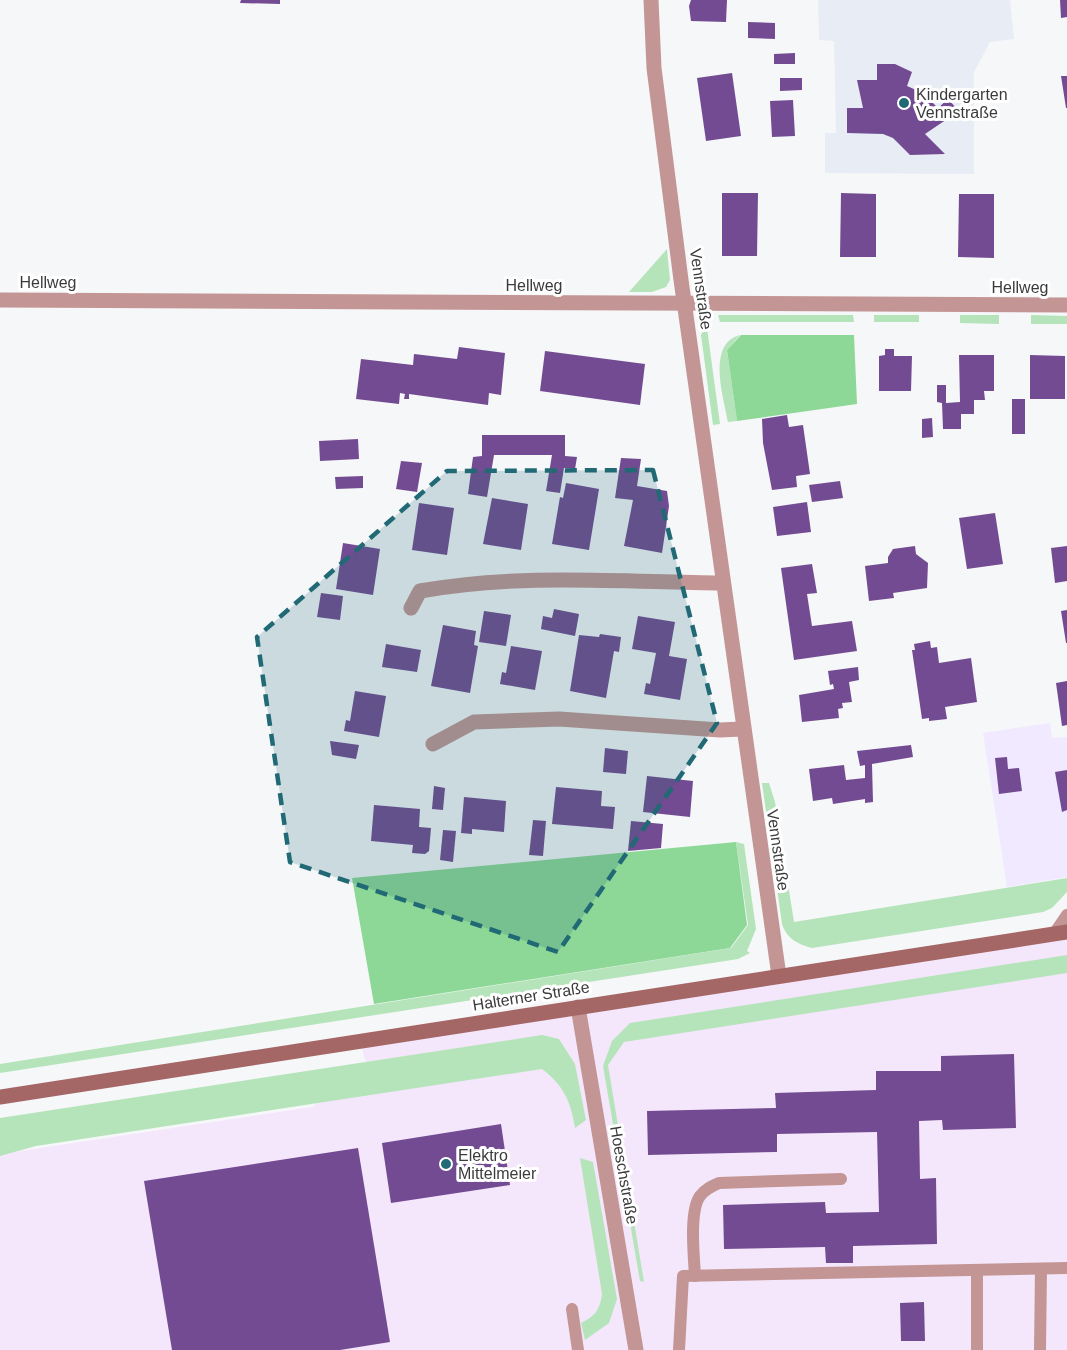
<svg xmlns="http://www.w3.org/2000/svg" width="1067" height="1350" font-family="Arial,sans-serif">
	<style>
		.commercial { fill: #f0e9ff }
		.industrial { fill: #f5e7fb }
		.built { fill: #e8ecf5 }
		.green { fill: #b5e4ba }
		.forest { fill: #8dd897 }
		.building { fill: #734b92 }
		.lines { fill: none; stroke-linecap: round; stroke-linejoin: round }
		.lane { stroke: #c39695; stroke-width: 12 }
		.street { stroke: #c39695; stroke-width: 15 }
		.secondary { stroke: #a56766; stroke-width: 15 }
		.marked { fill: #206975; fill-opacity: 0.2; stroke: #206975; stroke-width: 4.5; stroke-dasharray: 12 8; stroke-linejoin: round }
		.poi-dot { fill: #206975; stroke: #fff; stroke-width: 2 }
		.labels { text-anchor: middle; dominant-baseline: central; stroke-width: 6; stroke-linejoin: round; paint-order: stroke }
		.poi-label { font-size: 16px; fill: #3b3b3c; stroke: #fff; text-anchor: start }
		.street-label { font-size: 16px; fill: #3b3b3c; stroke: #fff }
	</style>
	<rect width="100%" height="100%" fill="#f6f7f9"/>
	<!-- commercial -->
	<polygon class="commercial" points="1050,723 1052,738 1067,737 1067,877 1007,887 983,733"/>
	<!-- industrial -->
	<polygon class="industrial" points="1067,932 1067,1350 0,1350 0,1154 312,1107 367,1067 360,1041"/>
	<!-- built -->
	<polygon class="built" points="818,0 1010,0 1014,39 990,42 974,72 974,174 825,173 825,133 836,133 834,41 819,40"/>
	<!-- green -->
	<g class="green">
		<polygon points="667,249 670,280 666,287 652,292 629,292"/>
		<polygon points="718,315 853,315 854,322 720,322"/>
		<rect x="874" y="315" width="45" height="7"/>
		<polygon points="960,315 999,315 999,324 960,323"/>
		<polygon points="1031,315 1067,316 1067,324 1031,324"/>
		<polygon points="707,328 720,424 713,425 701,335 704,329"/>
		<path d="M740 335 727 350 737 421 728 422C724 398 706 344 740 335Z"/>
		<path d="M769 783 775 802 794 922 1067 878V892L1052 908 1043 912 812 948C798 944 787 939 782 924L762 783Z"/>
		<polygon points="736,842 744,844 756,929 747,951 750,953 738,959 0,1073 0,1064 731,948 748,925"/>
		<polygon points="1067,955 1067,973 624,1042 608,1065 644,1282 640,1281 603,1066 612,1041 630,1023"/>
		<path d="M542 1035 559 1039 575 1064 586 1120 575 1128C571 1101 563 1085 542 1069L36 1146 0 1156V1118Z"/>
		<path d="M580 1158 593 1162 617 1299 609 1323 585 1340 581 1323C595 1316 600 1310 602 1294Z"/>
	</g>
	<!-- forest -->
	<g class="forest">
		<polygon points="741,335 854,335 857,404 737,421 727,350"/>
		<polygon points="736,842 747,925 730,948 374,1004 352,878"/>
	</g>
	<!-- building -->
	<g class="building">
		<polygon points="241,0 280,0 280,4 240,3"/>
		<polygon points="691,0 727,0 726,22 691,21 689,6"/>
		<polygon points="1060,0 1067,0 1067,17 1061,18"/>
		<polygon points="748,22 775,23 775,39 748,38"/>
		<polygon points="795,53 795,64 774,64 774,54"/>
		<polygon points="877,64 895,64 912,72 907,86 923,93 938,108 948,99 959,111 925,134 945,154 910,155 893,138 883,134 847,133 847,108 863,108 857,80 877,80"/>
		<polygon points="732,73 741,136 706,141 697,78"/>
		<polygon points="1061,76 1067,76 1067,108 1066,108"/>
		<polygon points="780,78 802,78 802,90 780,91"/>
		<polygon points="793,100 795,136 772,137 770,101"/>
		<polygon points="722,193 758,193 757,256 722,256"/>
		<polygon points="841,193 876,194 876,257 840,257"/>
		<polygon points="959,194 994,194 994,258 958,257"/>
		<polygon points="459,347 505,353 501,395 489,393 488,405 409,394 409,399 404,399 405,394 400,393 399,404 356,399 361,359 413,365 414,354 457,359"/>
		<polygon points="885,349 894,349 894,356 912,356 911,391 879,391 879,356 885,355"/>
		<polygon points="545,351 645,364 640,405 540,391"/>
		<polygon points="959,355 994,355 994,391 984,391 985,400 974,400 974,414 961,414 961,429 943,429 942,403 937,402 937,385 946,385 946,403 960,402"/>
		<polygon points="1030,355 1065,356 1065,399 1030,399"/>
		<rect x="1012" y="399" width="13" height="35"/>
		<polygon points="787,415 789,427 803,425 810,474 796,476 797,487 772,490 763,443 762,419"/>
		<polygon points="932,418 933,437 922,438 922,419"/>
		<polygon points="482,435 565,435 565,456 577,457 575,469 564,468 560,493 546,491 552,455 494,455 487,497 468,494 473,457 482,456"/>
		<polygon points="358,439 359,459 320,461 319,441"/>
		<polygon points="621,458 641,459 637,486 667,491 669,506 662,553 624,546 633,500 615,498"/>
		<polygon points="401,461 422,463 417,492 396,489"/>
		<polygon points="363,476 363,488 336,489 335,477"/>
		<polygon points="840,481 843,498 812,502 809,485"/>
		<polygon points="566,483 599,489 589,550 552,544 560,497 563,498"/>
		<polygon points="492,498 528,504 521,550 483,544"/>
		<polygon points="807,502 811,532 777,536 773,507"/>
		<polygon points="419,503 454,508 447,555 412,550"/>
		<polygon points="995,513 1003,564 967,569 959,518"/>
		<polygon points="343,543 380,549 373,595 336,589"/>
		<polygon points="915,546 916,554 928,563 927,588 893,593 894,598 869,601 865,566 888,563 888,557 893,549"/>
		<polygon points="1067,546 1067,581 1055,583 1051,548"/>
		<polygon points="812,564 817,593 807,594 812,626 852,621 857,651 794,660 781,568"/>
		<polygon points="321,593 343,596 340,620 317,617"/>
		<polygon points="554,609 579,614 575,636 541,629 543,616 552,618"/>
		<polygon points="1067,610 1067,643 1066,643 1061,611"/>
		<polygon points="484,611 511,615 506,646 479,642"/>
		<polygon points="638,616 675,622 669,656 687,659 680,700 644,694 646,683 650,684 656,653 632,649"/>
		<polygon points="443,625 476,631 474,645 478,646 470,693 431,686"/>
		<polygon points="600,634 621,637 619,652 614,651 606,698 570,691 579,635 599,637"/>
		<polygon points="930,641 931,648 937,647 939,663 971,658 977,702 945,707 947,719 929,721 929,718 922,719 912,650 915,650 914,644"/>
		<polygon points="386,644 421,650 417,672 382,667"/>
		<polygon points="511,646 542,651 535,690 500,684 502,672 506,673"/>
		<polygon points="858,667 859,680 849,682 852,702 842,703 843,708 838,709 839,718 802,722 799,695 834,689 833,684 830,685 828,671"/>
		<polygon points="1067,681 1067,725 1062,726 1056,683"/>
		<polygon points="355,691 386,696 379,737 344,731 346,720 350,721"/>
		<polygon points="330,741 359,745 356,759 332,755"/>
		<polygon points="911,745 913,757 872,764 873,802 865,803 865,799 833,804 832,798 813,801 809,769 844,765 846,780 865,778 865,765 860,766 857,751"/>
		<polygon points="605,748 628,751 626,774 603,772"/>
		<polygon points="1007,757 1008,769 1019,768 1022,791 999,794 995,758"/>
		<polygon points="1067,770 1067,810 1062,812 1055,772"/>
		<polygon points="647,776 693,781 690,817 643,812"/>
		<polygon points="434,786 445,788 443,810 432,809"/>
		<polygon points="556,787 602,791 601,806 615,807 613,829 552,824"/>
		<polygon points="464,797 506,801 504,832 472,829 472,834 461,833"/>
		<polygon points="374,805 420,809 419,827 431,828 429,851 425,854 412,853 413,845 371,841"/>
		<polygon points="533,820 546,821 543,856 529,855"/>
		<polygon points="631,821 663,824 661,848 628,851"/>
		<polygon points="443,830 456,831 453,862 440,860"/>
		<polygon points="1014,1054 1016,1128 943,1130 942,1120 919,1121 920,1179 936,1178 937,1244 853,1246 853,1263 826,1263 825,1247 724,1249 723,1205 825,1202 826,1213 879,1212 877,1132 777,1134 777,1152 648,1155 647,1111 776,1108 775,1093 876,1090 876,1071 941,1071 941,1056"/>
		<polygon points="501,1124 510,1185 391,1203 382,1143"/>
		<polygon points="358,1148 390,1342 340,1350 172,1350 144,1181"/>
		<polygon points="924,1302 925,1341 901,1341 900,1303"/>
	</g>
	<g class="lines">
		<!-- lane -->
		<g class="lane">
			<polyline points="1054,934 1067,915"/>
			<path d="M695 1276C694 1257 689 1211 700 1196 705 1189 712 1186 719 1183L841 1179"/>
			<polyline points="572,1309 578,1350"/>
			<polyline points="679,1350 683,1276 1067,1268"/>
			<polyline points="977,1350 977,1270"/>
			<polyline points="1040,1350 1041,1269"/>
		</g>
		<!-- street -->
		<g class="street">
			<polyline points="651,0 654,68 681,280 779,976"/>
			<polyline points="0,300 1067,305"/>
			<path d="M411 608 420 591C519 573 622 582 722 583"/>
			<polyline points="433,744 474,722 559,719 720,730 742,729"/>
			<polyline points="578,1007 636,1350"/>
		</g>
		<!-- secondary -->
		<polyline class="secondary" points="0,1097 1067,932"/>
	</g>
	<!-- marked area -->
	<path class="marked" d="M653 470 717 723 558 952 290 862 257 637 447 471Z"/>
	<!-- markers -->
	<g class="poi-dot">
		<circle cx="904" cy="103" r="6"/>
		<circle cx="446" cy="1164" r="6"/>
	</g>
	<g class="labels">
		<!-- poi labels -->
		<g class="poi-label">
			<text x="916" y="94">Kindergarten<tspan x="916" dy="18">Vennstraße</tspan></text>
			<text x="458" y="1155">Elektro<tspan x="458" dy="18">Mittelmeier</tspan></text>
		</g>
		<!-- street labels -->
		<g class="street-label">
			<text x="48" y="282">Hellweg</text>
			<text x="534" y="285">Hellweg</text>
			<text x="1020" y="287">Hellweg</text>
			<text transform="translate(701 289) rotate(82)">Vennstraße</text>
			<text transform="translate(778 850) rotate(82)">Vennstraße</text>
			<text transform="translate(531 996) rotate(-9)">Halterner Straße</text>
			<text transform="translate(624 1175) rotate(80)">Hoeschstraße</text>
		</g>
	</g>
</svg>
